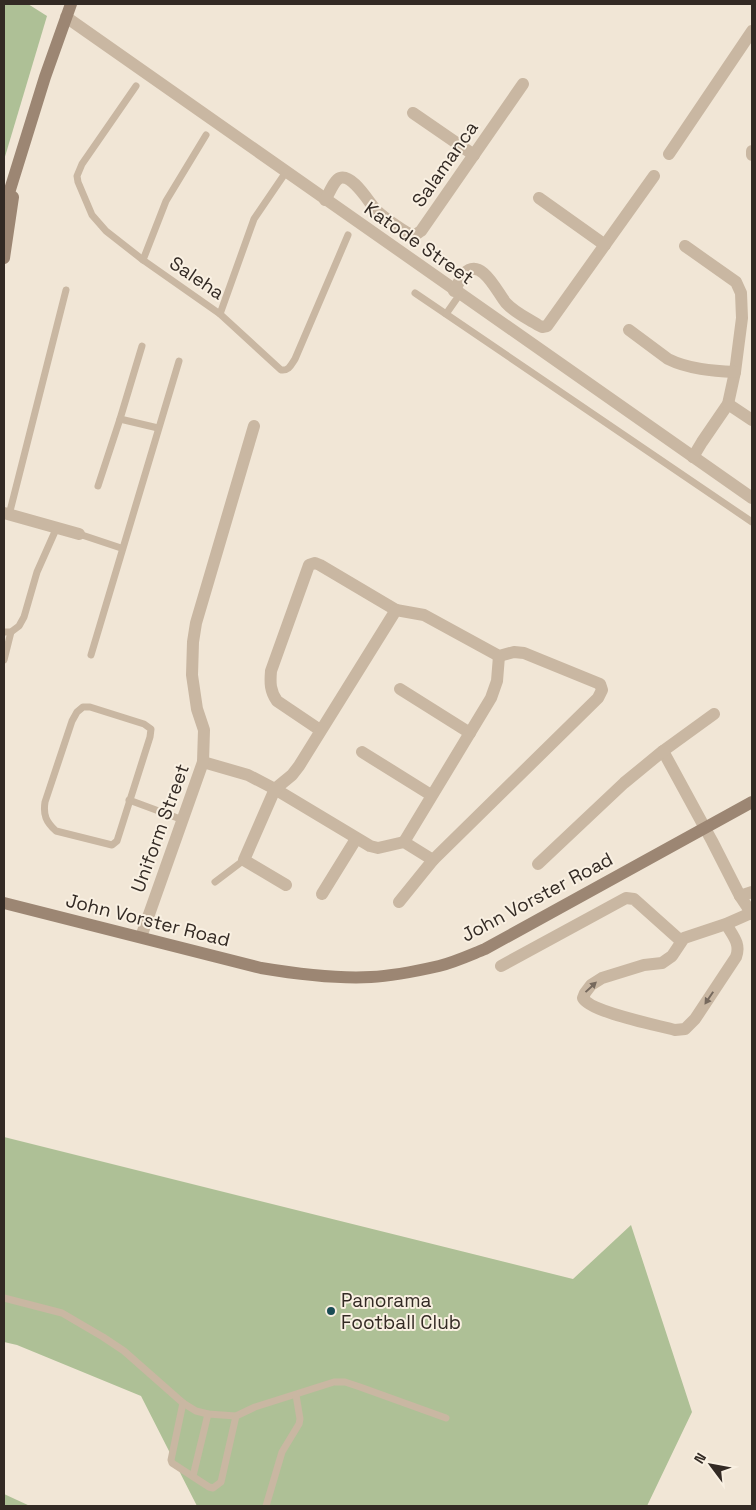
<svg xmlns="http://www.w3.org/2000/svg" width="756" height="1510" font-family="'Space Grotesk',sans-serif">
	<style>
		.green { fill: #aec096 }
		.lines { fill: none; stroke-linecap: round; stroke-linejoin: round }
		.lane { stroke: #c9b7a2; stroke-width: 7 }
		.street { stroke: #c9b7a2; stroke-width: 12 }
		.secondary { stroke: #9c8673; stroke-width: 12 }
		.oneway { fill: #76695d }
		.poi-dot { fill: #1a4c55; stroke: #f9f0e2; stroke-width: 2 }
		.labels { text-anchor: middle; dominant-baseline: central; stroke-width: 4; stroke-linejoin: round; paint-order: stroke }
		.street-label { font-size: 19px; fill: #332a24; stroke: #f9f0e2 }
		.poi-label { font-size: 19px; fill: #332a24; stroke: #f9f0e2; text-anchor: start }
	</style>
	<rect width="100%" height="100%" fill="#f1e6d6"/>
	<!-- green -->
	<g class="green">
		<polygon points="4,4 28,4 47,16 4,160"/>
		<polygon points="4,1137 573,1279 631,1225 692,1412 647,1506 197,1506 141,1396 17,1345 4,1342"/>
		<polygon points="4,1494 30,1506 4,1506"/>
	</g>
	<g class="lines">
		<!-- lane -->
		<g class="lane">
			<polyline points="136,86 82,164 77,176 78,182 92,215 106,231 143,260"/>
			<polyline points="206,135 166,201 143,260 220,314 254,219 286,172"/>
			<polyline points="415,293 752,522"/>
			<path d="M220 314 281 370C289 371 291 365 295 359L348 235"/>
			<polyline points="446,314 460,294"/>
			<polyline points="120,419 158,428"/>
			<polyline points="98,486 120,419 142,346"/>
			<polyline points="9,515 66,290"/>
			<polyline points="79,534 121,548"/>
			<polyline points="4,632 11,632 19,626 24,617 37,572 57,527"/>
			<polyline points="91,655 179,361"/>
			<polyline points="4,660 11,632"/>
			<path d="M83 707H90L144 724 151 729 150 737 117 841 112 845 56 831C46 822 43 815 45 802L72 721 77 712Z"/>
			<polyline points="129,800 183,820"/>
			<polyline points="215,882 244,860"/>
			<polyline points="4,1298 62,1313 103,1337 124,1351 183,1403 196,1411 208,1414 236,1416 255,1407 334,1382 345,1382 360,1387 446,1418"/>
			<polyline points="183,1403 171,1460 172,1463 209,1487 213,1488 221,1482 236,1416"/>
			<polyline points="193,1476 208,1414"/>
			<polyline points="266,1506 282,1452 299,1424 300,1419 296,1395"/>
		</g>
		<!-- street -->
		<g class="street">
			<polyline points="66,17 752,498"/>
			<polyline points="413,113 474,155"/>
			<polyline points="752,151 752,155"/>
			<polyline points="669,154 752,31"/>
			<polyline points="539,198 605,245"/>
			<path d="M325 200C329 194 334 180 340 178 353 174 369 203 376 210 381 215 408 236 415 235 417 234 419 232 421 231L523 84"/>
			<polyline points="685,246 736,282 741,293 742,318 735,372 728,404 702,442 693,457"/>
			<path d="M454 291C458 285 460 278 464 274 481 255 498 294 506 303 514 312 527 318 538 325L542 327 547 326 654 176"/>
			<path d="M629 330 668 359C688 369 713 371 735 372"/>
			<polyline points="728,404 752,420"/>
			<polyline points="4,513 79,534"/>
			<polyline points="400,689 470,733"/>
			<path d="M320 730 277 701C270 691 270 683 271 671L309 565 315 563 320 565 396 610"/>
			<polyline points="663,751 712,841 740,896 752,914"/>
			<polyline points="362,752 431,795"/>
			<polyline points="203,762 248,775 275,789 370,846 378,848 404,842 433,860"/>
			<polyline points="404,842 491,698 497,681 499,656"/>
			<polyline points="538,864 624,783 663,751 714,714"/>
			<polyline points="286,885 244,860 275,789 292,775 299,766 396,610 424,615 499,656 514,652 524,653 600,684 602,690 598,698 433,860 399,902"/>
			<polyline points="322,894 356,839"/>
			<polyline points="740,896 752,892"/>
			<path d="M726 924C733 936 741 944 736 957L695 1019 685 1029 675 1030C657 1025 590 1012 583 998L585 993 591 985 602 978 644 965 662 963 672 956 684 938 726 924 751 913"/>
			<polyline points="141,937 203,762 204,730 197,709 192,675 193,642 196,623 254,426"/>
			<polyline points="501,966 626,898 634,899 681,941"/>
		</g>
		<!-- secondary -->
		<g class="secondary">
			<polyline points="4,209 45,77 71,4"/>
			<polyline points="4,258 13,197"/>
			<path d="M4 903 261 968C297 974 334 979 371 977 394 976 417 971 439 966 455 962 470 955 485 949L752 802"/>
		</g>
	</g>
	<!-- one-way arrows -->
	<defs><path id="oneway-solid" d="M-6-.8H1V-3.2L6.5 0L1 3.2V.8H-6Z" transform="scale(1.25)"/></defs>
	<g class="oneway">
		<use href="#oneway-solid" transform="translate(591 987) rotate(-43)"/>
		<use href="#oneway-solid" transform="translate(709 998) rotate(124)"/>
	</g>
	<!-- markers -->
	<circle class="poi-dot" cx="331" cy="1311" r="5"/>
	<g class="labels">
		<!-- street labels -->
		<g class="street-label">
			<text transform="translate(445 164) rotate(-55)">Salamanca</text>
			<text transform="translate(419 243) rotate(35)">Katode Street</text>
			<text transform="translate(197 278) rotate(34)">Saleha</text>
			<text transform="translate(160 828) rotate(-70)">Uniform Street</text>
			<text transform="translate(537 897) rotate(-28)">John Vorster Road</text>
			<text transform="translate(148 920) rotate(14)">John Vorster Road</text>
		</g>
		<!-- poi labels -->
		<g class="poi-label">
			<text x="341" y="1300">Panorama<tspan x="341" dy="22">Football Club</tspan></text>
		</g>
	</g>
	<!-- border -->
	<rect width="756" height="1510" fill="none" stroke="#332a24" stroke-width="10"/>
	<!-- north arrow -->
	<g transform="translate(711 1465) rotate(302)" stroke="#f9f0e2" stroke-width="4" paint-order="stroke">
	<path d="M0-4L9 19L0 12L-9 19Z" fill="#332a24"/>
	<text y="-8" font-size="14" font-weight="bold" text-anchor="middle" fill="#332a24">N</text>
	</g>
</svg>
